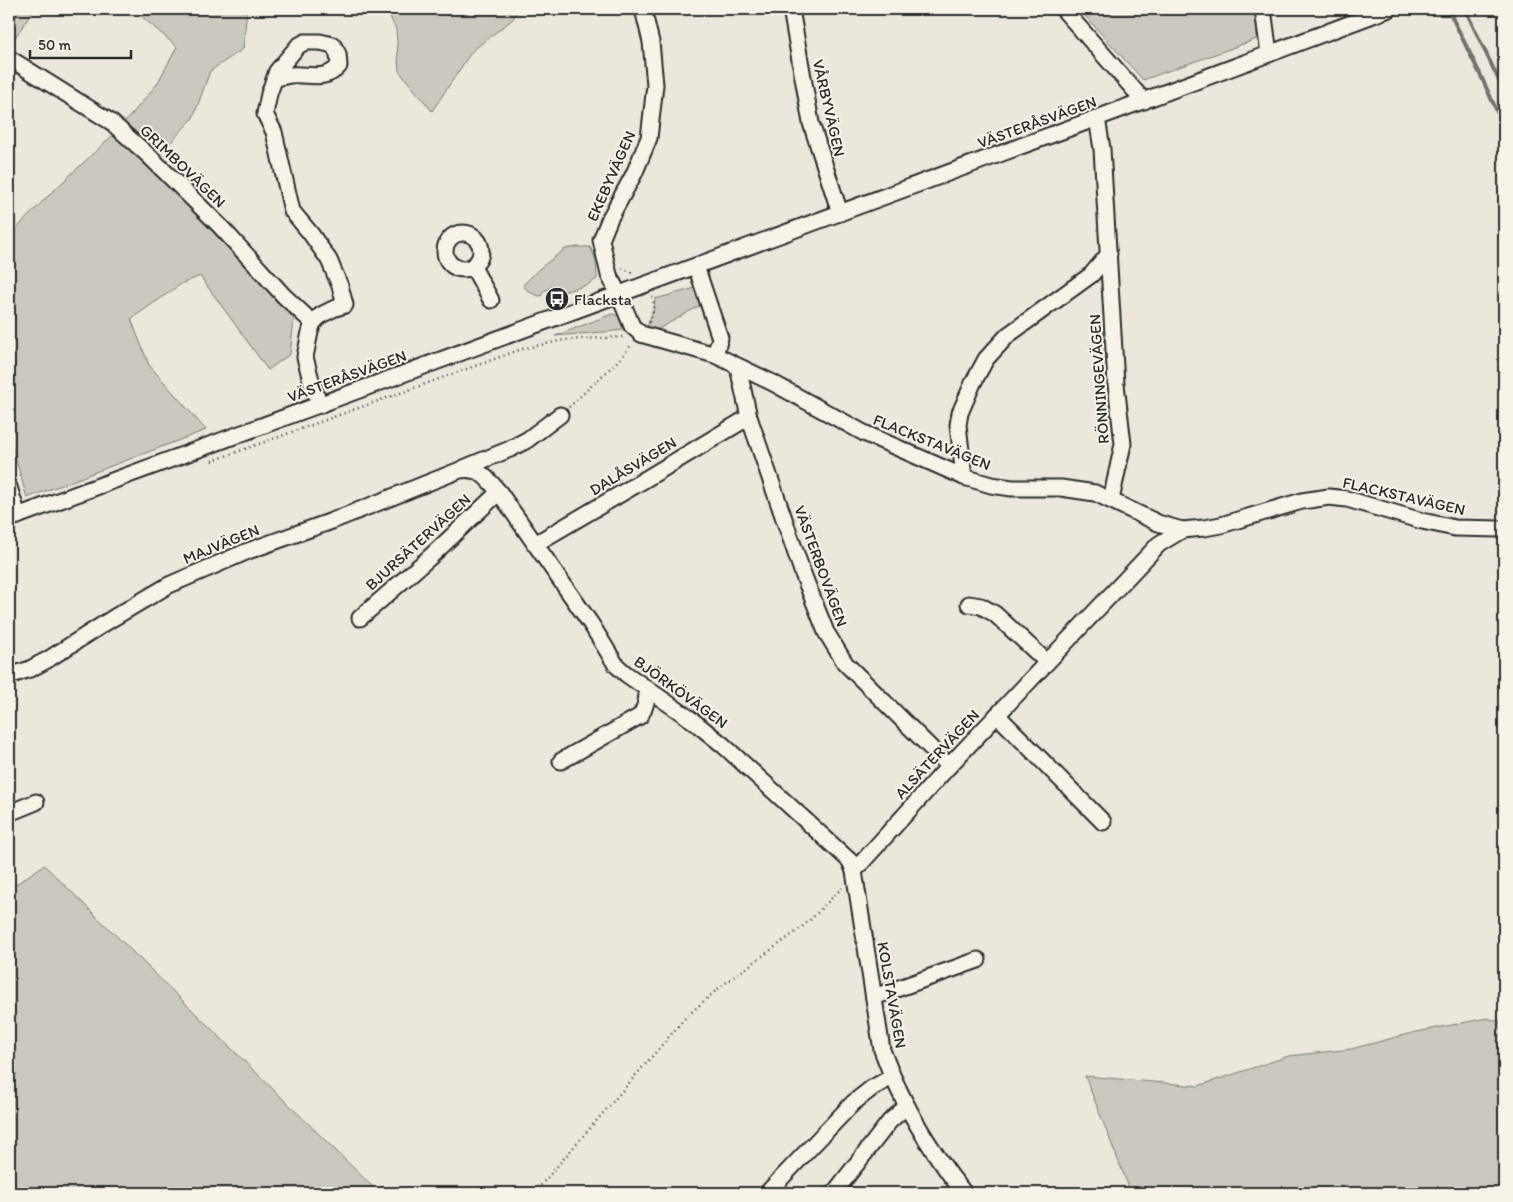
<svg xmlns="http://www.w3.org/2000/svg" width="1513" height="1202" font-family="Itim,sans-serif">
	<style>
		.green { fill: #cbc8bf; stroke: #7b7a75 }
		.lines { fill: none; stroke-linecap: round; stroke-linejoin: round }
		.stream { stroke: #72716c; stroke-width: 4 }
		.minor-casing { stroke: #2b2b2b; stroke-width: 19 }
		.path { stroke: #2b2b2b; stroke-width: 2.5; stroke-dasharray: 1 4; stroke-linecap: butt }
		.minor { stroke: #f7f3e8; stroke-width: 15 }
		.labels { text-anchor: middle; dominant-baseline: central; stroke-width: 4; stroke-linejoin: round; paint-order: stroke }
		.street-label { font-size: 16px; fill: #2b2b2b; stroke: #f7f3e8 }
		.poi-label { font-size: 16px; fill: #2b2b2b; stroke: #f7f3e8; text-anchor: start }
	</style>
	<rect width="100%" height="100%" fill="#ebe7dd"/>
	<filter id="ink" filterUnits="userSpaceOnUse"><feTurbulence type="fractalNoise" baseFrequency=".02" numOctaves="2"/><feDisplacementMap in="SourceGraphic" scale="10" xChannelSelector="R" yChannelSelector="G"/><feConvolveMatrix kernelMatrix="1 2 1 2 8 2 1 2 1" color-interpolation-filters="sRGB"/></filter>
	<g filter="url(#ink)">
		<!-- green -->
		<g class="green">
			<polygon points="9,9 34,9 9,47"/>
			<polygon points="133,9 247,9 243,49 210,71 193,118 158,156 121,127 157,84 177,47"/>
			<polygon points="386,9 518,9 513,19 472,51 432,111 399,71 396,29"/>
			<polygon points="1079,9 1255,9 1257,39 1143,80"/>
			<polygon points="114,134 157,168 271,288 294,320 290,354 268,370 200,276 181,284 131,319 149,365 206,430 27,498 9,436 9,236 50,194"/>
			<path d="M577 247H590C597 258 596 267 597 279L587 285 556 294 552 287 542 292V296C535 296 526 291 523 285L539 269 565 249Z"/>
			<polygon points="699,287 703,290 699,306 655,331 647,327 654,308 655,299"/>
			<path d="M612 314C621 315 623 323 627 330L555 336Z"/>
			<polygon points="44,865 379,1193 27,1193 9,1179 9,889"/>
			<polygon points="1487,1018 1504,1023 1504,1193 1131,1193 1085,1076 1198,1086 1289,1056 1351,1049 1412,1033"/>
		</g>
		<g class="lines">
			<!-- stream -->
			<g class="stream">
				<polyline points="1448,9 1481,76 1504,127"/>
				<polyline points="1465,9 1504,91"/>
			</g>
			<!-- minor casing -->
			<g class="minor-casing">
				<g id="minor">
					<polyline points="643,9 651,42 655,85 649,138 634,174 610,218 601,240 609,275 619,295 632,326 641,334 715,355 773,383 864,433 964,477 991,485 1012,488 1061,488 1095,493 1158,523 1182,530 1204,528 1221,525 1302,501 1329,497 1347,499 1422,521 1455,528 1500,529"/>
					<polyline points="791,9 811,123 840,213"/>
					<polyline points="1063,9 1144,101"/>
					<polyline points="1263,9 1269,54"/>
					<polyline points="9,58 111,122 148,155 219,225 284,296 313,323"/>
					<path d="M275 79C280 77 285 76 290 75 308 73 325 82 339 66L338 54 333 45 320 42H305L298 46 277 71 269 94 265 114 274 132 292 211 311 234 329 260 340 286 345 305 333 309 321 315 313 323 310 332 305 357 312 384 320 405"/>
					<polyline points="1097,118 1102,149 1116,384 1123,444 1111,500"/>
					<circle cx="463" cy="251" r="18"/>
					<polyline points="696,266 720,338 715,355"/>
					<polyline points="473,267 491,300"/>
					<polyline points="738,367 749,417 803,574 826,632 845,663 949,766"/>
					<polyline points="464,468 510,449 527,440 560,415"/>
					<polyline points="964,477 958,425 960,413 973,383 986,359 1008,335 1091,275 1109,254"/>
					<polyline points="9,487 18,516"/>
					<polyline points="9,519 1097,118 1389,9"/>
					<polyline points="535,544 639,483 749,417"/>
					<polyline points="969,604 981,606 995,614 1047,662"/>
					<polyline points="360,618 430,557 499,492"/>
					<path d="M9 676 30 669 47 660 113 618 169 585 248 551 332 521 460 470C480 467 487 478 499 492L591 624 616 665 626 674 692 720 723 745 850 861 854 871 882 1050C901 1102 930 1150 964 1193"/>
					<polyline points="997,715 1103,822"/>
					<path d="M561 761 640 716C646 707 647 700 647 690"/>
					<polyline points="9,813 36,802"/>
					<polyline points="854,871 949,766 1159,544 1182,530"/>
					<polyline points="874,997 978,960"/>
					<polyline points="768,1192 853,1103 872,1088 892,1077"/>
					<polyline points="834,1193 890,1121 907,1106"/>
				</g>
			</g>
			<!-- path -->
			<g class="path">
				<polyline points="622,268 630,272 635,273"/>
				<path d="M649 322C653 315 655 305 652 296"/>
				<polyline points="569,407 621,358 632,344"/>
				<polyline points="212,461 522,349 564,340 623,337"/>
				<polyline points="534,1193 686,1017 720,987 797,931 810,920 842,888"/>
			</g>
			<!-- minor -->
			<use href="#minor" class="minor"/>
		</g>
	</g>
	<!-- icons -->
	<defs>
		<g id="bus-disc" transform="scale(1.25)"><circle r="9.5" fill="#2b2b2b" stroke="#f7f3e8"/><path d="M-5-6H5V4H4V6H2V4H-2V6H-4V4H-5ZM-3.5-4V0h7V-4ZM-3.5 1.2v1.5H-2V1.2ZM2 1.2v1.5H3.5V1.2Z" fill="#fff"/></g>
	</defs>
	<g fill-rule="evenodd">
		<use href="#bus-disc" x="557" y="299"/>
	</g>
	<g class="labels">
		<!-- street labels -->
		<g class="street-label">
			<text transform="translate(829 108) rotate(77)">VÅRBYVÄGEN</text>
			<text transform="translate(1037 122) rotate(-20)">VÄSTERÅSVÄGEN</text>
			<text transform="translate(183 166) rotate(44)">GRIMBOVÄGEN</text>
			<text transform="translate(611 176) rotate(-66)">EKEBYVÄGEN</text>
			<text transform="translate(347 376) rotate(-20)">VÄSTERÅSVÄGEN</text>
			<text transform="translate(1099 379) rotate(-94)">RÖNNINGEVÄGEN</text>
			<text transform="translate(932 442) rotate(22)">FLACKSTAVÄGEN</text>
			<text transform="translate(633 466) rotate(-31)">DALÅSVÄGEN</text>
			<text transform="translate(1404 496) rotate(13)">FLACKSTAVÄGEN</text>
			<text transform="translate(418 542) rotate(-42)">BJURSÄTERVÄGEN</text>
			<text transform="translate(221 544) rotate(-22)">MAJVÄGEN</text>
			<text transform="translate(821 566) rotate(70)">VÄSTERBOVÄGEN</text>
			<text transform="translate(681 692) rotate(36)">BJÖRKÖVÄGEN</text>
			<text transform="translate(937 754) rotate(-47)">ALSÄTERVÄGEN</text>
			<text transform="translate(892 995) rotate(80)">KOLSTAVÄGEN</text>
		</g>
		<!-- poi labels -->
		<g class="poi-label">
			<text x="574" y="299">Flacksta</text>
		</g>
	</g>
	<!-- margin -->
	<rect width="1513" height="1202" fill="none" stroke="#f7f3e8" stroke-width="30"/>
	<rect x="15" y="15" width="1483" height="1172" fill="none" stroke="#2b2b2b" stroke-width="2" filter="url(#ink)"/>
	<!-- scale -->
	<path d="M30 50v8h101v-8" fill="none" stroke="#2b2b2b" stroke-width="2.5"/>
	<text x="38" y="50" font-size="15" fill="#2b2b2b" stroke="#f7f3e8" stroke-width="4" paint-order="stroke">50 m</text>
</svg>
